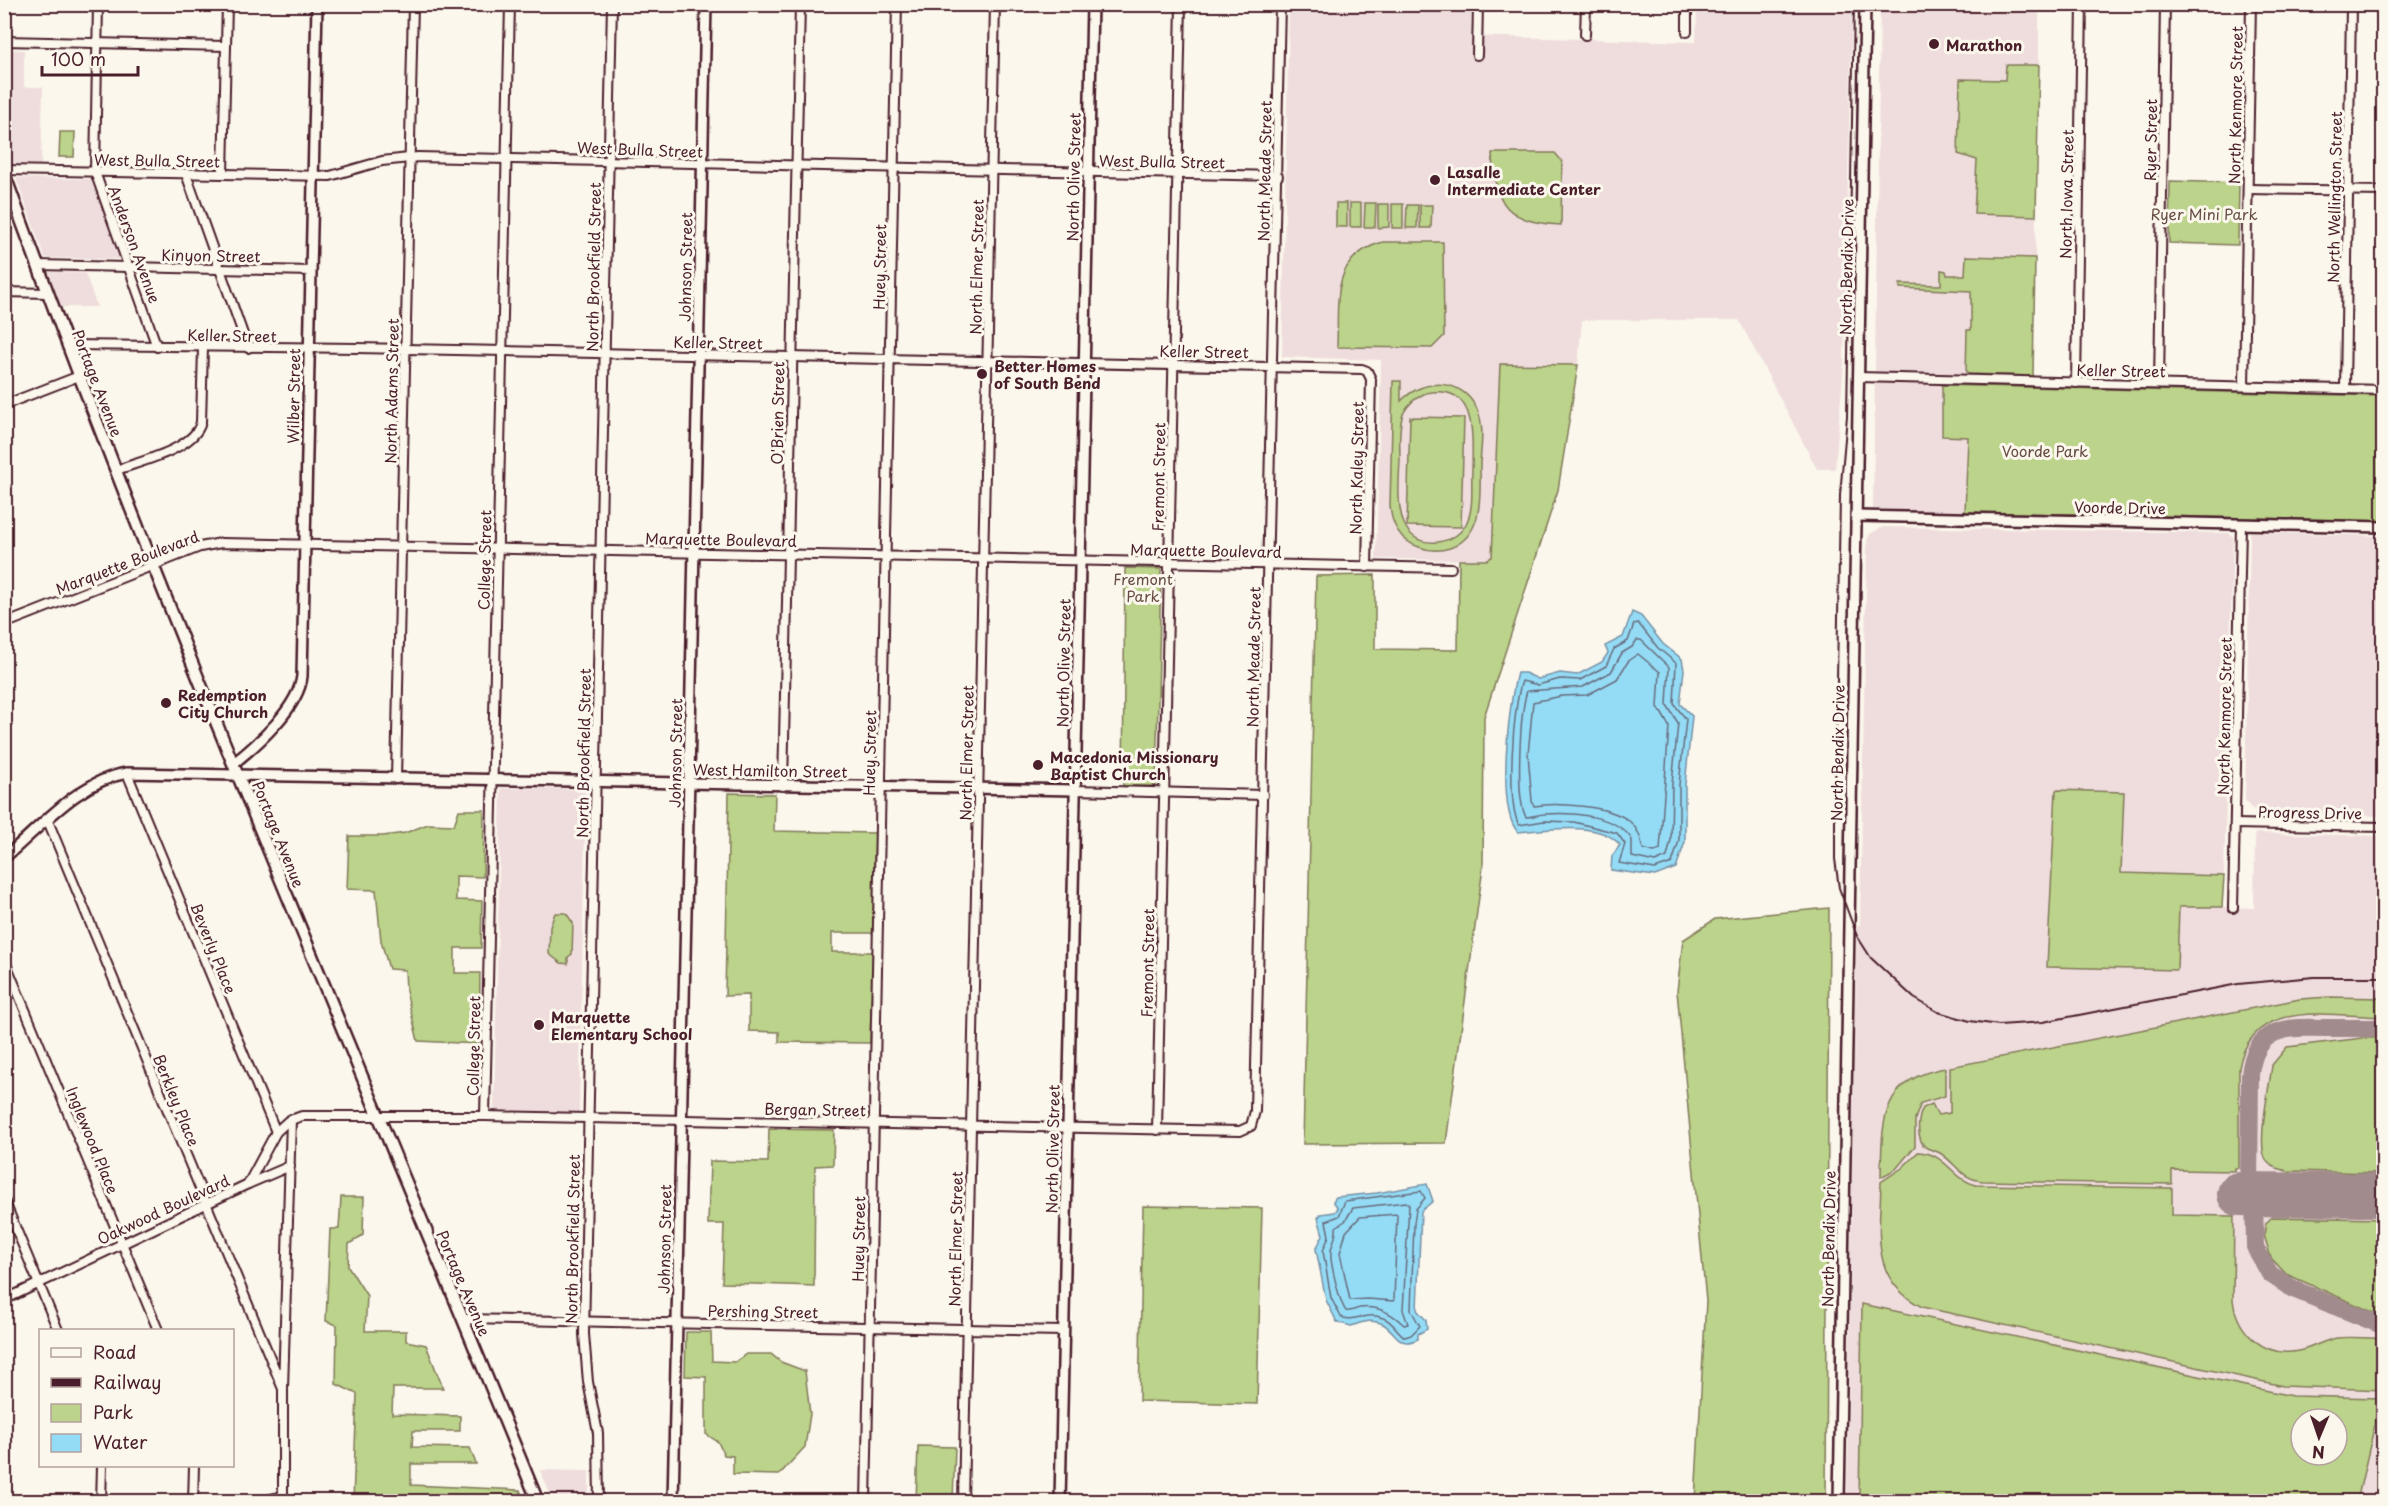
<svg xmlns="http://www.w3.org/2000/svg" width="2388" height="1506" font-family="'Playpen Sans',sans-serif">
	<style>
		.built { fill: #efdddd; fill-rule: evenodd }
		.green { fill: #bbd38a; stroke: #82795a; stroke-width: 1.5; fill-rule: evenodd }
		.water { fill: #94dcf6; stroke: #7690a5; stroke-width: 1.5 }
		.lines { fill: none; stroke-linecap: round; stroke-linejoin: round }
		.shore { stroke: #686b7c; stroke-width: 1.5 }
		.taxiway { stroke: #a28b8c; stroke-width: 18 }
		.runway { stroke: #a28b8c; stroke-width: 44 }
		.minor-casing { stroke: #4a1f2b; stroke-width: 12 }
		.tertiary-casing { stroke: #4a1f2b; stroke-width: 14 }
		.secondary-casing { stroke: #4a1f2b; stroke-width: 15 }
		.minor { stroke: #fbf7ec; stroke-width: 8 }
		.tertiary { stroke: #fbf7ec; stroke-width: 9 }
		.secondary { stroke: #fbf7ec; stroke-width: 10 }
		.rail { stroke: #4a1f2b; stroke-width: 2 }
		.poi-dot { fill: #4a1f2b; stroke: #fbf7ec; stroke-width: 2 }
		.labels { text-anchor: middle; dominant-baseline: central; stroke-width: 6; stroke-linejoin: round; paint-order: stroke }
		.poi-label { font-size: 15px; font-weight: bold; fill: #4a1f2b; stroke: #fbf7ec; text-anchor: start }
		.street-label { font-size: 15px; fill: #4a1f2b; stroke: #fbf7ec }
		.park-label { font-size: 15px; fill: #664c43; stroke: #fbf7ec }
	</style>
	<rect width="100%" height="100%" fill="#fbf7ec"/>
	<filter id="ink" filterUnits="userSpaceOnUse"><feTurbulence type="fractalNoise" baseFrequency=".0167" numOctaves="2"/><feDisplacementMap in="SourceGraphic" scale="12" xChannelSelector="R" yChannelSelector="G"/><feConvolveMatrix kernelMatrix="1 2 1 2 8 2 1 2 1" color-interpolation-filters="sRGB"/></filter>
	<g filter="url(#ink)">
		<!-- built -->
		<g class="built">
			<polygon points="1289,5 1471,5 1471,36 1696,42 1697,5 1852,5 1844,362 1835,469 1817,469 1739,320 1582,320 1578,365 1500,364 1492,557 1486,560 1376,559 1381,360 1282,357"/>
			<polygon points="1880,5 2039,6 2039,65 2006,65 2006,80 1960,79 1958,153 1977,160 1974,214 2036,216 2033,376 1969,375 1965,512 1873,509"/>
			<polygon points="5,49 24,50 24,87 43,87 41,165 11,164 5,147"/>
			<polygon points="16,178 91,179 120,259 45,258"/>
			<polygon points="49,272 85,273 97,307 61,307"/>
			<path d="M1883 527 2229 533 2233 537 2224 876 2121 873 2047 967 2177 970 2179 906 2254 908 2255 833 2383 836V1501L1847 1502 1854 1061 1857 925H1860L1867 540 1870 534ZM2301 1419H2337V1455H2301Z"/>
			<polygon points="2250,532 2383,536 2383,816 2261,813 2251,808 2245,800"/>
			<polygon points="501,788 586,789 579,1112 494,1110"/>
			<polygon points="540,1470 589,1471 589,1501 553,1501"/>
		</g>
		<!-- green -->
		<g class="green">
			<polygon points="2006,65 2039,65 2036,216 1974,214 1977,160 1958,154 1960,79 2005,80"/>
			<polygon points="60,132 75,132 74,157 59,157"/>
			<path d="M1492 153H1555L1562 161 1561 225C1508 223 1494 205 1492 153Z"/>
			<polygon points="2170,181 2239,183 2238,245 2169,243"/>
			<rect x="1336" y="203" width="11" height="24"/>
			<rect x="1350" y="203" width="11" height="24"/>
			<polygon points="1365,203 1376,203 1375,227 1364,227"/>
			<polygon points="1378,204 1389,204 1389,227 1378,228"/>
			<rect x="1392" y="204" width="11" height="24"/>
			<polygon points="1407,205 1418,205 1417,228 1406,228"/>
			<polygon points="1420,205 1432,205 1431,228 1420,228"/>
			<path d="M1383 242H1443L1444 336 1432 348 1337 347C1339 302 1329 257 1383 242Z"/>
			<polygon points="1966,256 2035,258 2033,376 1969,374 1966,372 1967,330 1971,330 1971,291 1900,288 1900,284 1941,285 1941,270 1946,271 1947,275 1965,275"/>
			<polygon points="1500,364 1578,365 1558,490 1484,717 1483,867 1446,1143 1303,1144 1316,576 1375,575 1375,649 1458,650 1459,560 1486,560 1492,557"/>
			<path d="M1393 381H1401V401C1423 378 1462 377 1477 409 1485 426 1481 447 1480 464 1480 494 1485 535 1450 548 1440 551 1429 551 1419 547 1400 541 1391 524 1390 505ZM1426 393C1479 382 1472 439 1472 472 1471 487 1474 507 1467 522 1462 533 1451 540 1438 542 1391 547 1399 489 1400 460 1400 446 1398 428 1403 414 1408 404 1416 397 1426 393Z"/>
			<polygon points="1942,385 2383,396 2383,521 1965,512 1968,437 1942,436"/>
			<polygon points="1410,417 1464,418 1461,527 1407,526"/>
			<polygon points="1125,568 1161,569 1156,786 1123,786"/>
			<polygon points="2056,790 2124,792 2121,873 2224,876 2222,907 2179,907 2177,970 2047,967"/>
			<polygon points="729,793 775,794 774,831 875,833 873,933 832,933 832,952 873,952 870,1043 779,1042 779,1032 749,1031 749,995 725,996"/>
			<polygon points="459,810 484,810 483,877 456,876 456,900 482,901 481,948 455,948 455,973 480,973 479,1044 418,1041 406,991 405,970 389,969 381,941 376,890 347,889 349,836 383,836 405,833 428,824 454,825"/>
			<polygon points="1829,908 1826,1501 1695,1501 1706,1301 1677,991 1683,940 1715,919"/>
			<polygon points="555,913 566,913 573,923 572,954 568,957 568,964 561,963 549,954 550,927"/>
			<path d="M2329 997 2383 998V1017C2330 1016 2251 997 2239 1068V1168H2235V1171L2172 1170V1184L1983 1181C1961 1179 1957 1164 1940 1153 1933 1149 1924 1150 1921 1141 1917 1131 1918 1118 1923 1108L1932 1104 1938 1115 1950 1113V1067L2300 999Z"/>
			<path d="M2363 1038H2383V1173L2287 1171C2280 1169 2270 1167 2266 1160 2256 1144 2270 1085 2272 1065L2287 1047Z"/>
			<path d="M1945 1068V1096L1921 1103 1915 1119V1146L1896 1169 1881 1177C1882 1122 1880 1079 1945 1068Z"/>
			<polygon points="769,1129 834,1130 833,1165 815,1166 814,1286 722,1283 724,1224 708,1224 710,1161 768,1162"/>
			<path d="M1918 1152C1947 1153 1951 1179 1976 1185L2172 1188V1215L2234 1216 2233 1300C2237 1332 2264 1358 2298 1351 2311 1349 2323 1340 2337 1338 2352 1336 2368 1339 2383 1338V1390L2283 1386 1922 1307C1869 1279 1880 1234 1881 1182L1902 1168Z"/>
			<polygon points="341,1197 364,1197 363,1235 349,1244 348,1266 367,1296 365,1331 406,1331 406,1341 426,1345 443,1388 393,1388 392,1414 460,1416 460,1431 413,1431 412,1447 470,1448 476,1464 411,1464 411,1485 520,1490 524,1501 353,1501 357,1394 336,1384 337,1325 326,1321 330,1229 339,1229"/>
			<polygon points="1143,1206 1262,1208 1257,1404 1139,1401"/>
			<polygon points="2272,1217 2383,1219 2383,1314 2375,1313 2286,1274 2271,1258 2264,1235 2266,1223"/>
			<path d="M1862 1304 2292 1396 2381 1398 2357 1501H1859ZM2301 1419H2337V1455H2301Z"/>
			<polygon points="686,1332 711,1332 712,1361 735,1362 746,1354 771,1354 781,1362 805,1371 810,1414 805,1447 779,1475 733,1474 733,1456 724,1455 718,1442 706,1434 706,1377 685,1376"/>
			<polygon points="918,1446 955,1447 953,1501 916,1501"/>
		</g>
		<!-- water -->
		<g class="water">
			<path d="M1632 612 1641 616 1663 644 1682 659 1684 670 1680 704 1692 716 1685 785V842L1676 868 1655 876 1611 870 1612 856 1620 845C1600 820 1545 830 1518 832 1496 810 1509 703 1517 673H1525L1538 679 1560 673 1577 675 1602 662 1608 653 1605 646 1623 637Z"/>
			<path d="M1427 1184 1433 1201 1421 1211 1417 1310 1426 1320 1427 1329 1418 1334V1339C1398 1349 1397 1332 1383 1324 1372 1318 1361 1323 1351 1326L1337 1322 1326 1300 1316 1249 1323 1235 1318 1218 1321 1214 1335 1212 1338 1208 1333 1201 1336 1197 1377 1193Z"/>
		</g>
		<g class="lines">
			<!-- shore -->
			<g class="shore">
				<path d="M1638 623 1658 648 1676 663 1674 704 1686 719 1679 785V841L1672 863 1655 869 1619 863 1625 844 1617 833 1574 822 1544 821 1519 825C1506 802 1513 706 1522 681L1538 685 1560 679 1580 680 1606 666 1614 649 1628 641 1634 624Z"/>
				<path d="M1637 640H1641L1669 667 1667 705 1678 723 1672 784 1671 840 1667 857 1655 862 1632 857V840C1618 815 1571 812 1545 814 1538 814 1533 817 1526 817 1515 799 1520 713 1527 691L1583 687 1611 672 1622 653 1632 647Z"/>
				<path d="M1638 654 1660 672 1658 707 1669 726 1660 850 1654 852 1643 849C1641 838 1638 828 1628 820 1609 806 1557 802 1534 806L1532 801 1528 754 1533 702 1562 696 1587 695 1617 679 1629 660Z"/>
				<path d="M1421 1191 1425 1198 1416 1209 1414 1223 1411 1310 1420 1326 1411 1335 1405 1337C1397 1332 1393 1321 1383 1318 1367 1311 1353 1323 1341 1317L1331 1298 1323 1251 1329 1236 1326 1221 1339 1216 1345 1201Z"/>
				<path d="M1406 1202 1409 1205 1403 1310 1408 1324 1404 1325C1392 1313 1378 1305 1360 1308 1354 1309 1352 1312 1346 1311 1340 1304 1329 1260 1331 1250 1333 1241 1337 1237 1336 1227L1345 1221 1353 1208Z"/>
				<polygon points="1397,1214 1394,1301 1368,1299 1350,1300 1340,1253 1346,1232 1360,1217"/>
			</g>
			<!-- taxiway -->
			<g class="taxiway">
				<path d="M2249 1194 2250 1075C2255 1026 2286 1027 2326 1028 2345 1028 2364 1028 2384 1028"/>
				<polyline points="2254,1194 2255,1247 2270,1274 2293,1289 2384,1326"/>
			</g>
			<!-- runway -->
			<polyline class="runway" points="2239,1194 2384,1195"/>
			<!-- minor casing -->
			<g class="minor-casing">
				<g id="minor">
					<polyline points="98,4 95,172 157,347"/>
					<polyline points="2297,4 2384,6"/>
					<polyline points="1687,32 1687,4"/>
					<polyline points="1585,35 1586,4"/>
					<polyline points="4,41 226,46"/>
					<polyline points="1477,55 1478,4"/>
					<polyline points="4,170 330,176 382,161 418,157 1278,176"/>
					<polyline points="186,174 248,348"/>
					<polyline points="223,174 227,4"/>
					<polyline points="2248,189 2384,191"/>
					<polyline points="38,265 311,271"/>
					<polyline points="4,292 48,293"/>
					<polyline points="67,345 357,348 1362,369 1367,371 1371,379 1367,567"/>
					<polyline points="1858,377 2384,390"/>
					<polyline points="2076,383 2082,4"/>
					<polyline points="2159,384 2165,4"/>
					<polyline points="2244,386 2251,4"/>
					<polyline points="2345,389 2351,6"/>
					<polyline points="4,405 79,376"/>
					<path d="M117 470C141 461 195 449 201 422L203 348"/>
					<polyline points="4,624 200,547 221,543 1451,568"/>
					<polyline points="127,773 276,1132"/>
					<polyline points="396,779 413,4"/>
					<polyline points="783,786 800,4"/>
					<polyline points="1075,790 1263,795"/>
					<polyline points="48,821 283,1389"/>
					<polyline points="2235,824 2384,827"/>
					<polyline points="2233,908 2241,525"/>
					<polyline points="4,959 158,1330"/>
					<polyline points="485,1116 510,4"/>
					<polyline points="1157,1130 1181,4"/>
					<polyline points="248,1184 290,1166"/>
					<polyline points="4,1200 58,1330"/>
					<polyline points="4,1300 248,1184 276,1132 288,1121 302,1116 485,1116 1240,1131 1251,1126 1255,1111 1280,4"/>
					<polyline points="463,1319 1063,1331"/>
					<polyline points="4,1498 6,1502"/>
					<polyline points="101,1502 102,1466"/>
					<polyline points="193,1502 194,1466"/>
					<polyline points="258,1502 283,1496 283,1389 291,1119"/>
					<polyline points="599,1502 598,1433 588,1382 584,1334 612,4"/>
					<polyline points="866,1502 897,4"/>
					<polyline points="963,1502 995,4"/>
				</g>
			</g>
			<!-- tertiary casing -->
			<g class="tertiary-casing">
				<g id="tertiary">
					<polyline points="1856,516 2384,527"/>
					<path d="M234 763C258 744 299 707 302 676L317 4"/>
					<path d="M4 858C41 827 78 781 127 773L1075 790"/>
					<polyline points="673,1502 706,4"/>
					<polyline points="1060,1502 1092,4"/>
					<polyline points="1839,1502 1865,4"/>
				</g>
			</g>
			<!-- secondary casing -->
			<g class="secondary-casing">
				<path id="secondary" d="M4 173C166 622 358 1060 538 1502"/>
			</g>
			<!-- minor -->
			<use href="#minor" class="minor"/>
			<!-- tertiary -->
			<use href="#tertiary" class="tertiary"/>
			<!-- secondary -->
			<use href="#secondary" class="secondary"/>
			<!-- rail -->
			<polyline class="rail" points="1854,4 1847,416 1840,495 1835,803 1835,859 1839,888 1857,936 1871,958 1914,998 1938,1012 1970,1021 1999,1025 2043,1022 2238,984 2314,977 2384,977"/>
		</g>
	</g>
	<!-- markers -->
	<g class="poi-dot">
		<circle cx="1934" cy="44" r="6"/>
		<circle cx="1435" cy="180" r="6"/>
		<circle cx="982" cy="374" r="6"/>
		<circle cx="166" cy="703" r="6"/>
		<circle cx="1038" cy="765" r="6"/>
		<circle cx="539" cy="1025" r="6"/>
	</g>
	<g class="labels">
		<!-- poi labels -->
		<g class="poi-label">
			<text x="1946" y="44">Marathon</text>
			<text x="1447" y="171">Lasalle<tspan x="1447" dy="17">Intermediate Center</tspan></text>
			<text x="994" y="365">Better Homes<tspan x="994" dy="17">of South Bend</tspan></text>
			<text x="178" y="694">Redemption<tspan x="178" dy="17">City Church</tspan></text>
			<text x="1050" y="756">Macedonia Missionary<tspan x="1050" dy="17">Baptist Church</tspan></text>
			<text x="551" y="1016">Marquette<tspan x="551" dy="17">Elementary School</tspan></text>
		</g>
		<!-- street labels -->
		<g class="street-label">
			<text transform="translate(2235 105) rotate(-89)">North Kenmore Street</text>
			<text transform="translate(2150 140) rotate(-89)">Ryer Street</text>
			<text transform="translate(640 149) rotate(2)">West Bulla Street</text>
			<text transform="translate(157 160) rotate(1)">West Bulla Street</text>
			<text transform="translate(1162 161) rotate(1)">West Bulla Street</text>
			<text transform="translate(1264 171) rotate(-89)">North Meade Street</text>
			<text transform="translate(1073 177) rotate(-89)">North Olive Street</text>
			<text transform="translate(2066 194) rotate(-89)">North Iowa Street</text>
			<text transform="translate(2334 197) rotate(-89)">North Wellington Street</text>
			<text transform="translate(135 244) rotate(70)">Anderson Avenue</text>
			<text transform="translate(211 255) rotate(1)">Kinyon Street</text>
			<text transform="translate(593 267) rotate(-89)">North Brookfield Street</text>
			<text transform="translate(685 267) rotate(-89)">Johnson Street</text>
			<text transform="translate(879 267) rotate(-89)">Huey Street</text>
			<text transform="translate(976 267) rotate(-89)">North Elmer Street</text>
			<text transform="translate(1846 267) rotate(-89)">North Bendix Drive</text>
			<text transform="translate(232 335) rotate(1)">Keller Street</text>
			<text transform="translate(718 342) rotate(1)">Keller Street</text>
			<text transform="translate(1204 351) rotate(1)">Keller Street</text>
			<text transform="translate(2121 370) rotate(1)">Keller Street</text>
			<text transform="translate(98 383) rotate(69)">Portage Avenue</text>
			<text transform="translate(391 391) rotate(-89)">North Adams Street</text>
			<text transform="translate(293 396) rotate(-89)">Wilber Street</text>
			<text transform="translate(777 413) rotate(-89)">O'Brien Street</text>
			<text transform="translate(1356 468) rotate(-89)">North Kaley Street</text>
			<text transform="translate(1158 477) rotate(-89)">Fremont Street</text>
			<text transform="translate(2120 507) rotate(1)">Voorde Drive</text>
			<text transform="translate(721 539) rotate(1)">Marquette Boulevard</text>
			<text transform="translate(1206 550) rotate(1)">Marquette Boulevard</text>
			<text transform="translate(484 560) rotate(-89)">College Street</text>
			<text transform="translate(127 562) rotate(-21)">Marquette Boulevard</text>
			<text transform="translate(1253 657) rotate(-89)">North Meade Street</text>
			<text transform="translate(1063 663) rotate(-89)">North Olive Street</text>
			<text transform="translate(2224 716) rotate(-89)">North Kenmore Street</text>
			<text transform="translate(583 753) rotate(-89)">North Brookfield Street</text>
			<text transform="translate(675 753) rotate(-89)">Johnson Street</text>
			<text transform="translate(869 753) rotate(-89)">Huey Street</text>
			<text transform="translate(966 753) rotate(-89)">North Elmer Street</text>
			<text transform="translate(1837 753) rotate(-89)">North Bendix Drive</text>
			<text transform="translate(770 770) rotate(1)">West Hamilton Street</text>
			<text transform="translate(2310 812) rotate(1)">Progress Drive</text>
			<text transform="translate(279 834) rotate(68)">Portage Avenue</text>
			<text transform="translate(214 948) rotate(68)">Beverly Place</text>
			<text transform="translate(1147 963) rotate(-89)">Fremont Street</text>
			<text transform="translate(473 1046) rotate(-89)">College Street</text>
			<text transform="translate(177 1100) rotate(68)">Berkley Place</text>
			<text transform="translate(815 1109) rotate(1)">Bergan Street</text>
			<text transform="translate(93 1140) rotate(68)">Inglewood Place</text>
			<text transform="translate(1052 1149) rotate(-89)">North Olive Street</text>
			<text transform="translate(163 1209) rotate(-25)">Oakwood Boulevard</text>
			<text transform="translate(572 1239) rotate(-89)">North Brookfield Street</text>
			<text transform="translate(664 1239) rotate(-89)">Johnson Street</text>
			<text transform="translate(858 1239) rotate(-89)">Huey Street</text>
			<text transform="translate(955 1239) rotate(-89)">North Elmer Street</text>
			<text transform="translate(1828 1239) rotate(-89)">North Bendix Drive</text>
			<text transform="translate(464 1283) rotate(67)">Portage Avenue</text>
			<text transform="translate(763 1311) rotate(1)">Pershing Street</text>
		</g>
		<!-- park labels -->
		<g class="park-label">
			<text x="2204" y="213">Ryer Mini Park</text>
			<text x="2045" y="450">Voorde Park</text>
			<text x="1143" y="578">Fremont<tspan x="1143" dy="17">Park</tspan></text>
		</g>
	</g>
	<!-- margin -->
	<rect width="2388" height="1506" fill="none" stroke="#fbf7ec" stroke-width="24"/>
	<rect x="12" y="12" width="2364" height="1482" fill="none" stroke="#4a1f2b" stroke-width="2" filter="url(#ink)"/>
	<!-- legend -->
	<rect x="39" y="1329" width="195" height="138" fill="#fbf7ec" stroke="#b4a19f" stroke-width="1.5"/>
	<rect x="51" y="1348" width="30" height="9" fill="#fbf7ec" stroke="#b4a19f" stroke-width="1.5"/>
	<text x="93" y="1359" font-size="18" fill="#4a1f2b">Road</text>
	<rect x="51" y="1378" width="30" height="9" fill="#4a1f2b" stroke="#b4a19f" stroke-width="1.5"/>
	<text x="93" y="1389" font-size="18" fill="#4a1f2b">Railway</text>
	<rect x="51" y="1404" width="30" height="18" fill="#bbd38a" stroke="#b4a19f" stroke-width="1.5"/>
	<text x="93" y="1419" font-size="18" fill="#4a1f2b">Park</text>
	<rect x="51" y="1434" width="30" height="18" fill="#94dcf6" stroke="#b4a19f" stroke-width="1.5"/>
	<text x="93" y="1449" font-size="18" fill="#4a1f2b">Water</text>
	<!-- north arrow -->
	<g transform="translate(2319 1437) rotate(182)"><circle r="28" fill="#fbf7ec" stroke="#b4a19f" stroke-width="1.5"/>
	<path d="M0-4.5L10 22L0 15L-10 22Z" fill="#4a1f2b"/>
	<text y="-9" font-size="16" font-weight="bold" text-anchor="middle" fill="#4a1f2b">N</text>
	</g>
	<!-- scale -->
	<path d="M42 66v9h96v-9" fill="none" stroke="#4a1f2b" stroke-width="3"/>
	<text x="51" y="66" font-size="18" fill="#4a1f2b" stroke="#fbf7ec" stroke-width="4.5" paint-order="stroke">100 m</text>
</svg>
